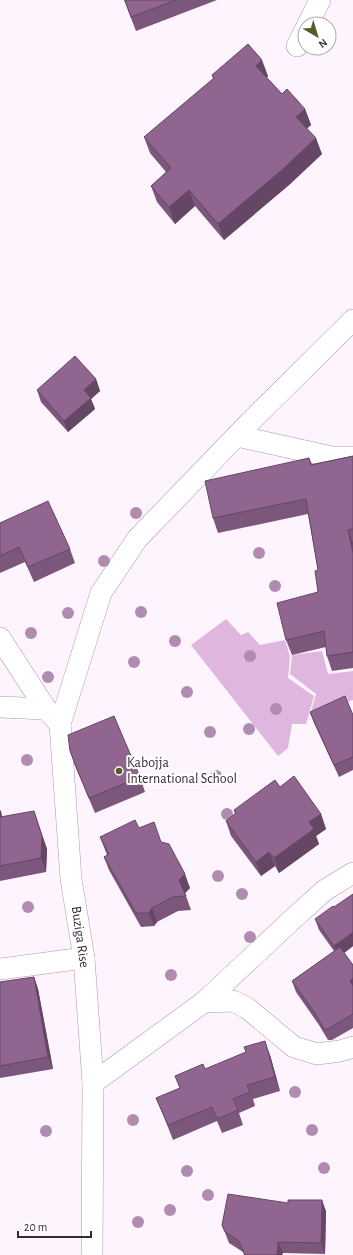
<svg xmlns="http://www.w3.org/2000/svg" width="353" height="1255" font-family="'Alegreya Sans',sans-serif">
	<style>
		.green { fill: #dfb6de }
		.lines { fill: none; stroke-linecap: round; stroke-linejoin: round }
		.street-casing { stroke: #ad96ac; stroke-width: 22 }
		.street { stroke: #fff; stroke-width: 21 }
		.tree { fill: #b08db0 }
		.wall { fill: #7c577c }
		.shaded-wall { fill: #654765 }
		.building { fill: #906590; stroke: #654765 }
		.poi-dot { fill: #545c2a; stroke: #fff; stroke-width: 1.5 }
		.labels { text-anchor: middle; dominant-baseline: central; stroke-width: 4; stroke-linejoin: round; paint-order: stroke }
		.poi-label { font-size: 14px; fill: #352b34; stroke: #fff; text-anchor: start }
		.street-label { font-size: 14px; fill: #352b34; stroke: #fff }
	</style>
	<rect width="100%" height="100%" fill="#fef4fe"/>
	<!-- green -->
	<g class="green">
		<polygon points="226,619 241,635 248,632 260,645 285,640 290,657 288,678 314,696 306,724 292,724 288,748 278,756 191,645"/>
		<polygon points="322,651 328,674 353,671 353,700 310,715 316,694 290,674 292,655"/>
	</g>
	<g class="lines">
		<!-- street casing -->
		<g class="street-casing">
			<g id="street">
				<polyline points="308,24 320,0"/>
				<polyline points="297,46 305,30"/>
				<polyline points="237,436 332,457 353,457"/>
				<polyline points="0,638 46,709 60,724 71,879 84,958 93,1083 92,1255"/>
				<polyline points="0,707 46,709"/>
				<polyline points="60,724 101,593 137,539 250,422 353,320"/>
				<polyline points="0,969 84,958"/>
				<polyline points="204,1002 295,917 325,890 353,873"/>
				<polyline points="93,1083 204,1002 233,1001 247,1008 294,1047 317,1054 340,1051 353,1047"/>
			</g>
		</g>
		<!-- street -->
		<use href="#street" class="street"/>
	</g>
	<!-- trees -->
	<g class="tree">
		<circle cx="136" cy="513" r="6"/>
		<circle cx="259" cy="553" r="6"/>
		<circle cx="104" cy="561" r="6"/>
		<circle cx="275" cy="586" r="6"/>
		<circle cx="141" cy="612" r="6"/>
		<circle cx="68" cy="613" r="6"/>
		<circle cx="31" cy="633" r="6"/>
		<circle cx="175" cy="641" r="6"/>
		<circle cx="250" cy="656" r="6"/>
		<circle cx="134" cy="662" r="6"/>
		<circle cx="48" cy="677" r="6"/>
		<circle cx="187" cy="692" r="6"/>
		<circle cx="276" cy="709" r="6"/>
		<circle cx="249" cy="729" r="6"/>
		<circle cx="210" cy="732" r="6"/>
		<circle cx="27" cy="760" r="6"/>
		<circle cx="216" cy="776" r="6"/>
		<circle cx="227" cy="814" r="6"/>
		<circle cx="218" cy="876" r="6"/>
		<circle cx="242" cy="894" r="6"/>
		<circle cx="28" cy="907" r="6"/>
		<circle cx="250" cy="937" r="6"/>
		<circle cx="171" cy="975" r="6"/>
		<circle cx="295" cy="1092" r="6"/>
		<circle cx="133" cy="1120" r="6"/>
		<circle cx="312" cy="1130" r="6"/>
		<circle cx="46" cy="1131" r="6"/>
		<circle cx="324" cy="1168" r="6"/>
		<circle cx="187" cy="1171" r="6"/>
		<circle cx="208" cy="1195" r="6"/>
		<circle cx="170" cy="1210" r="6"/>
		<circle cx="138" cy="1222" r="6"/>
	</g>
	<!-- wall -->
	<g class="wall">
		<polygon points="124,0 217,0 136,31"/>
		<polygon points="212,75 268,76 267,78 282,94 305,109 311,125 307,128 322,154 289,185 224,240 195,206 175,224 157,202 151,186 166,172 150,153 144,137 213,79"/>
		<polygon points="96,379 100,391 91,399 95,409 68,432 41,402 37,390"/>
		<polygon points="353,456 353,668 332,671 327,656 326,647 292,655 286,640 318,592 318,570 308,514 218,533 213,518 309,458 312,464"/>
		<polygon points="0,523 70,549 75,563 34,582 25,562 0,573"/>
		<polygon points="310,712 353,715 353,770 339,777 314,723"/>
		<polygon points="70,751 140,777 145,792 95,813 75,766"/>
		<polygon points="280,787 321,814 326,829 316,836 319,844 279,873 275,866 261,876 231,836 226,821 235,814 234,810"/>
		<polygon points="0,810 2,817 38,824 47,849 46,872 0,881"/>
		<polygon points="139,828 161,842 190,888 185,893 191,910 178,911 157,922 154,926 141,927 109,870 104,857 107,855 100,837"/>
		<polygon points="315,919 353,946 344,953 353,965 353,1028 332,1040 328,1040 319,1025 296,992 292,981 334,951 319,930"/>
		<polygon points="34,977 38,989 53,1069 0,1078 0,982"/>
		<polygon points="270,1055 280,1091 253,1099 255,1106 239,1113 243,1125 222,1133 217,1121 173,1140 162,1112 156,1098 180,1088 175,1076"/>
		<polygon points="326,1211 325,1254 283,1253 282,1255 244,1255 243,1252 229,1243 222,1225"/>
	</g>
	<!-- shaded-wall -->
	<g class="shaded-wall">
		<polygon points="262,60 268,76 262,82 256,66"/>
		<polygon points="305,109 311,125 302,133 296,117"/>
		<polygon points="316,138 322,154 289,185 224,240 218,224"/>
		<polygon points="189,190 195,206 175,224 169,207"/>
		<polygon points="96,379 100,391 91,399 95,409 68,432 64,421 84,390"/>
		<polygon points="348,530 353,543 353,553"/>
		<polygon points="0,810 1,811 5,830 0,818"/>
		<polygon points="34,811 47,849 46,872 41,858"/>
		<polygon points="321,814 326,829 316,836 319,844 279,873 274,858 309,822"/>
		<polygon points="269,852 275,866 261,876 256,862"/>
		<polygon points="185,874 190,888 184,894 179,880"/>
		<polygon points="152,908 157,922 154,926 149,913"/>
		<polygon points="353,932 353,946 339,957 334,946"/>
		<polygon points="34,977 38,989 53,1069 48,1057"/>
		<polygon points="353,978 353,989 350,981"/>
		<polygon points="265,1041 270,1055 280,1091 275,1077"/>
		<polygon points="322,1200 326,1211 325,1254 321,1243"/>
		<polygon points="278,1242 283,1253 282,1255 277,1255"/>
	</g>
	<!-- building -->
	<g class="building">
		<polygon points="125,0 176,0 131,17"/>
		<polygon points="248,44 262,60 256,66 282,94 287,89 305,109 296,117 316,138 283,169 218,224 189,190 169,207 151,186 171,168 144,137 214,78 212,75"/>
		<polygon points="75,356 96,379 84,390 91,398 64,421 37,390"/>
		<polygon points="353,456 353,529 348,530 353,553 353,652 327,656 324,631 286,640 277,603 318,592 315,571 318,570 306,499 213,518 205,481 309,458 311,465"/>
		<polygon points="48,501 70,549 28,567 19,547 0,556 0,523"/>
		<polygon points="345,696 353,715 353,757 334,765 310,712"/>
		<polygon points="114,716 140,777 89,798 70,751 68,735"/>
		<polygon points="294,776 321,814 309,822 314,829 274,858 269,852 256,862 226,821 236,813 234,810 275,780 280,787"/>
		<polygon points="34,811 42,836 41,858 0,866 0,817"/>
		<polygon points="135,820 139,828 154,822 161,842 169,844 185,874 179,880 186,896 173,897 152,908 149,913 136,913 104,857 109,854 100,837"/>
		<polygon points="353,894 353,932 334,946 315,919 333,906 334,907"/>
		<polygon points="340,947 353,965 353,978 350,981 353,986 353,1014 328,1029 324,1029 315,1013 292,981"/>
		<polygon points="34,977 48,1057 0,1066 0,982"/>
		<polygon points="265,1041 275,1077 247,1085 250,1092 233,1099 238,1110 217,1119 212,1107 168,1125 156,1098 180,1088 175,1076 203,1064 205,1069 246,1052 244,1047"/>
		<polygon points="228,1194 288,1203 288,1200 322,1200 321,1243 278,1242 277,1255 245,1255 239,1241 225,1232 222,1225"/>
	</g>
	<!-- markers -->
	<circle class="poi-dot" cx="119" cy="771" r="4"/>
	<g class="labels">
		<!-- poi labels -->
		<g class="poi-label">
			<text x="127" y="763">Kabojja<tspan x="127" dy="16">International School</tspan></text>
		</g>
		<!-- street labels -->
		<g class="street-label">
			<text transform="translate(80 937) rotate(82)">Buziga Rise</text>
		</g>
	</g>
	<!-- north arrow -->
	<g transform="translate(317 36) rotate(142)"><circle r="19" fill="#ffffff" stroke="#aeaaae"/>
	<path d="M0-3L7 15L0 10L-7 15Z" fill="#545c2a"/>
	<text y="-6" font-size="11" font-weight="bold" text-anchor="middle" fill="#352b34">N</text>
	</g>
	<!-- scale -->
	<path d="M18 1231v6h73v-6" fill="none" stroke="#352b34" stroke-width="2"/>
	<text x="24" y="1231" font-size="12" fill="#352b34" stroke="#ffffff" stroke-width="3" paint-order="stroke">20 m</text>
</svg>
